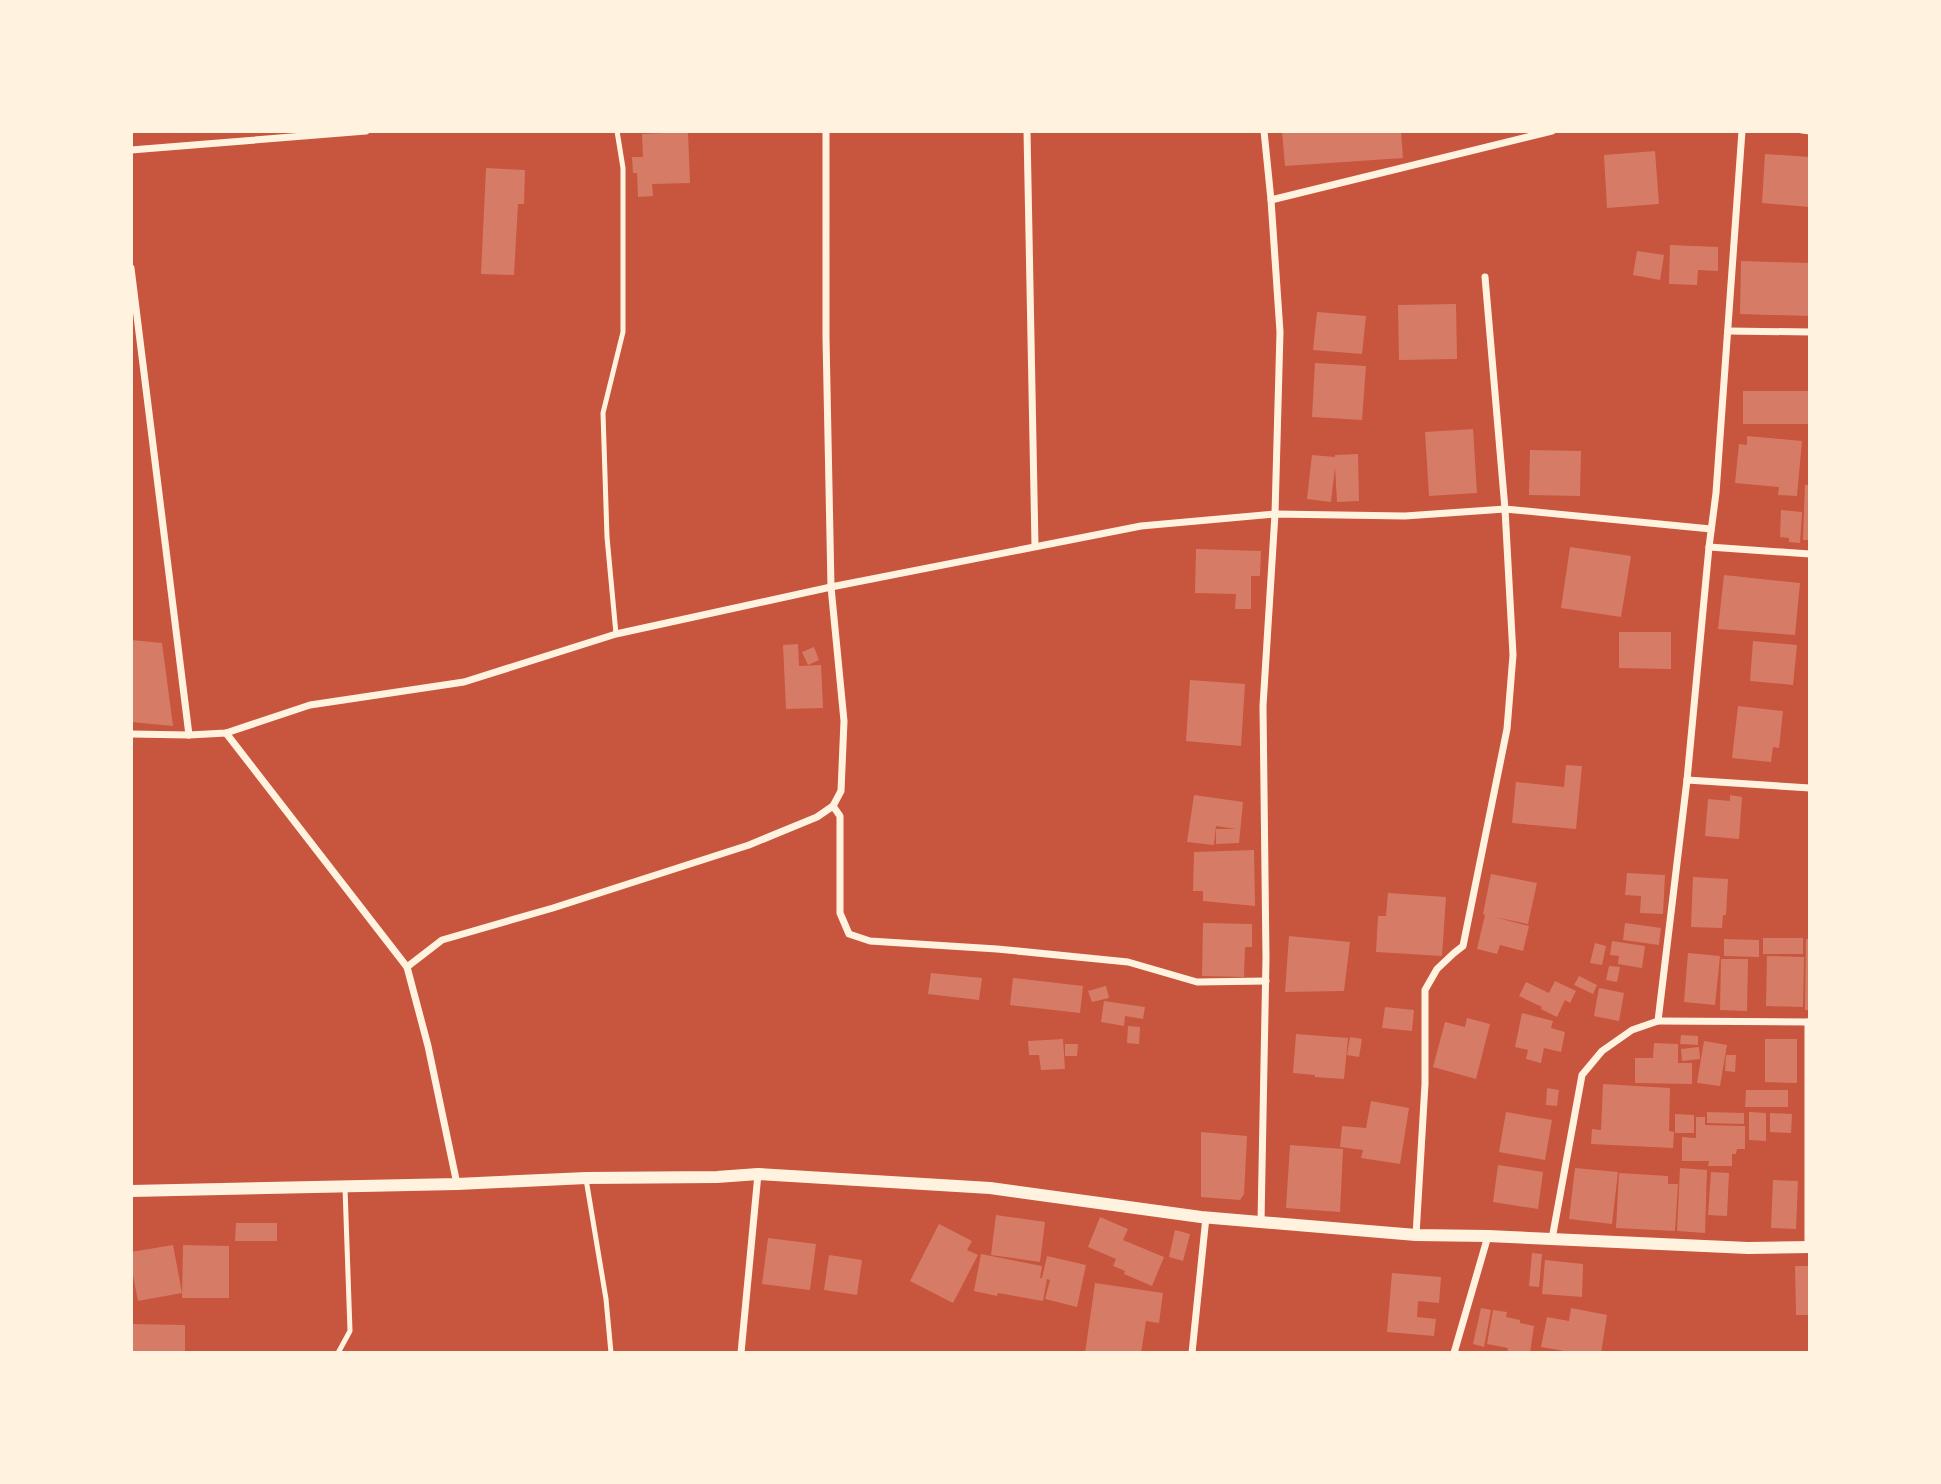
<svg xmlns="http://www.w3.org/2000/svg" width="1941" height="1484" font-family="'Archivo Narrow',sans-serif">
	<style>
		.building { fill: #d67c66 }
		.lines { fill: none; stroke-linecap: round; stroke-linejoin: round }
		.service { stroke: #fff3e0; stroke-width: 5 }
		.minor { stroke: #fff3e0; stroke-width: 7 }
		.tertiary { stroke: #fff3e0; stroke-width: 12 }
	</style>
	<rect width="100%" height="100%" fill="#c8553d"/>
	<!-- building -->
	<g class="building">
		<polygon points="1282,131 1401,131 1403,158 1285,166"/>
		<polygon points="688,132 690,183 652,184 653,196 638,197 637,173 633,173 632,157 643,157 642,134"/>
		<polygon points="1655,151 1659,204 1607,208 1604,155"/>
		<polygon points="1765,154 1810,157 1810,207 1762,203"/>
		<polygon points="486,168 525,170 524,204 518,204 514,275 481,274"/>
		<polygon points="1670,245 1718,247 1718,271 1698,270 1697,285 1669,284"/>
		<polygon points="1637,251 1664,255 1660,280 1633,275"/>
		<polygon points="1741,261 1810,263 1810,316 1740,314"/>
		<polygon points="1456,304 1457,359 1399,360 1398,305"/>
		<polygon points="1317,312 1366,316 1362,354 1313,350"/>
		<polygon points="1315,363 1366,366 1362,420 1312,417"/>
		<rect x="1743" y="391" width="65" height="33"/>
		<polygon points="1473,429 1477,493 1429,496 1425,432"/>
		<polygon points="1747,436 1802,441 1797,496 1778,495 1779,487 1735,483 1739,444 1747,445"/>
		<polygon points="1530,450 1581,451 1580,496 1529,495"/>
		<polygon points="1358,454 1359,501 1337,502 1335,467 1331,502 1307,499 1312,455 1335,457 1335,455"/>
		<polygon points="1805,485 1810,485 1810,540 1803,540"/>
		<polygon points="1781,510 1802,512 1800,543 1789,542 1789,538 1780,537"/>
		<polygon points="1570,547 1631,556 1621,617 1561,608"/>
		<polygon points="1196,549 1261,551 1260,576 1251,576 1251,609 1235,609 1236,594 1195,593"/>
		<polygon points="1724,575 1800,583 1795,635 1718,629"/>
		<polygon points="1619,632 1671,632 1671,669 1619,668"/>
		<polygon points="131,640 162,643 173,726 131,722"/>
		<polygon points="1753,641 1797,645 1793,685 1750,681"/>
		<polygon points="798,644 799,666 821,665 823,708 786,709 783,645"/>
		<polygon points="814,647 819,660 808,665 802,652"/>
		<polygon points="1190,680 1245,684 1241,746 1186,741"/>
		<polygon points="1738,706 1783,711 1779,748 1773,747 1771,762 1732,758"/>
		<polygon points="1566,765 1582,766 1576,829 1512,823 1516,782 1564,787"/>
		<polygon points="1194,795 1243,802 1239,843 1216,844 1216,829 1236,829 1216,826 1214,845 1187,842"/>
		<polygon points="1730,795 1742,797 1739,839 1705,836 1708,799 1730,801"/>
		<polygon points="1254,850 1255,906 1203,901 1203,891 1193,891 1194,852"/>
		<polygon points="1627,873 1665,875 1663,914 1640,913 1641,896 1625,895"/>
		<polygon points="1491,874 1537,883 1528,924 1494,917 1529,926 1523,951 1500,945 1497,954 1477,949 1485,915 1483,914"/>
		<polygon points="1693,877 1728,879 1726,915 1723,915 1722,928 1691,927"/>
		<polygon points="1388,893 1446,897 1442,956 1376,952 1378,916 1386,916"/>
		<polygon points="1203,923 1252,924 1252,947 1245,947 1244,977 1202,976"/>
		<polygon points="1625,923 1661,928 1659,945 1623,940"/>
		<polygon points="1289,936 1350,942 1344,991 1285,992"/>
		<rect x="1763" y="938" width="40" height="16"/>
		<polygon points="1724,939 1759,940 1759,957 1724,956"/>
		<polygon points="1806,939 1810,939 1810,1010 1805,1010"/>
		<polygon points="1612,941 1645,946 1642,968 1618,964 1619,956 1610,955"/>
		<polygon points="1595,943 1606,946 1602,965 1590,963"/>
		<polygon points="1688,953 1720,956 1715,1005 1684,1002"/>
		<polygon points="1767,956 1804,957 1803,1007 1766,1006"/>
		<polygon points="1721,959 1748,959 1747,1011 1720,1010"/>
		<polygon points="1609,966 1620,967 1617,982 1606,980"/>
		<polygon points="931,973 982,978 979,1000 928,994"/>
		<polygon points="1579,976 1597,985 1593,994 1574,985"/>
		<polygon points="1013,978 1083,986 1080,1013 1010,1005"/>
		<polygon points="1555,981 1576,991 1570,1003 1565,1000 1557,1017 1541,1009 1542,1007 1519,996 1526,982 1549,993"/>
		<polygon points="1106,986 1109,998 1092,1002 1088,991"/>
		<polygon points="1599,988 1624,993 1619,1021 1594,1016"/>
		<polygon points="1104,1001 1145,1007 1143,1019 1125,1016 1124,1026 1101,1022"/>
		<polygon points="1385,1007 1414,1010 1412,1031 1382,1028"/>
		<polygon points="1522,1013 1553,1021 1551,1028 1565,1032 1561,1052 1544,1048 1541,1063 1526,1059 1528,1050 1515,1047"/>
		<polygon points="1467,1018 1490,1024 1476,1079 1433,1067 1445,1022 1465,1027"/>
		<polygon points="1128,1026 1140,1027 1139,1044 1127,1043"/>
		<polygon points="1296,1034 1348,1038 1344,1079 1315,1077 1315,1075 1293,1073"/>
		<polygon points="1681,1035 1698,1036 1698,1045 1680,1044"/>
		<polygon points="1350,1037 1362,1039 1359,1057 1347,1055"/>
		<polygon points="1063,1039 1065,1069 1041,1070 1039,1055 1029,1055 1028,1041"/>
		<polygon points="1765,1039 1797,1039 1797,1083 1765,1082"/>
		<polygon points="1704,1041 1727,1045 1720,1086 1697,1083"/>
		<polygon points="1654,1043 1678,1044 1678,1063 1692,1063 1692,1084 1635,1083 1635,1058 1653,1058"/>
		<polygon points="1065,1044 1078,1044 1077,1056 1065,1056"/>
		<polygon points="1699,1047 1700,1059 1682,1061 1681,1049"/>
		<polygon points="1726,1055 1736,1055 1735,1072 1725,1071"/>
		<polygon points="1603,1084 1670,1088 1669,1131 1674,1132 1673,1148 1591,1144 1592,1129 1601,1130"/>
		<polygon points="1547,1088 1559,1090 1557,1106 1546,1105"/>
		<polygon points="1746,1090 1788,1090 1788,1107 1745,1107"/>
		<polygon points="1371,1101 1409,1108 1400,1164 1361,1158 1363,1150 1340,1147 1342,1126 1366,1128"/>
		<polygon points="1506,1112 1552,1120 1545,1160 1499,1152"/>
		<polygon points="1707,1112 1744,1113 1744,1124 1707,1123"/>
		<polygon points="1749,1112 1766,1113 1766,1141 1749,1140"/>
		<polygon points="1770,1113 1792,1114 1791,1133 1770,1132"/>
		<polygon points="1675,1114 1694,1115 1694,1133 1675,1133"/>
		<polygon points="1696,1117 1705,1117 1705,1125 1745,1126 1745,1149 1737,1149 1736,1154 1732,1154 1732,1166 1708,1166 1709,1161 1682,1161 1682,1137 1696,1138"/>
		<polygon points="1201,1132 1247,1136 1244,1194 1240,1200 1201,1197"/>
		<polygon points="1290,1145 1343,1149 1340,1212 1286,1208"/>
		<polygon points="1498,1165 1543,1172 1538,1209 1493,1202"/>
		<polygon points="1575,1168 1618,1172 1612,1224 1569,1219"/>
		<polygon points="1680,1168 1707,1170 1705,1233 1677,1231"/>
		<polygon points="1711,1172 1729,1173 1727,1216 1708,1215"/>
		<polygon points="1619,1173 1668,1176 1668,1184 1678,1184 1675,1231 1616,1228"/>
		<polygon points="1773,1180 1798,1181 1796,1229 1771,1228"/>
		<polygon points="996,1215 1045,1222 1040,1262 991,1255"/>
		<polygon points="1100,1217 1128,1229 1123,1240 1164,1257 1152,1286 1124,1274 1125,1271 1113,1266 1116,1259 1088,1247"/>
		<polygon points="236,1223 277,1223 277,1241 235,1241"/>
		<polygon points="939,1224 972,1241 967,1250 978,1255 953,1303 910,1281"/>
		<polygon points="1175,1230 1190,1234 1183,1261 1169,1257"/>
		<polygon points="768,1238 816,1244 810,1290 762,1284"/>
		<polygon points="173,1245 182,1293 138,1301 131,1265 131,1252"/>
		<polygon points="183,1245 229,1246 229,1298 182,1298"/>
		<polygon points="1532,1253 1542,1254 1539,1287 1529,1286"/>
		<polygon points="981,1254 1042,1266 1040,1278 1042,1278 1047,1256 1086,1265 1077,1307 1045,1299 1050,1280 1047,1279 1043,1301 998,1293 997,1296 974,1291"/>
		<polygon points="829,1255 862,1260 857,1295 824,1290"/>
		<polygon points="1545,1260 1583,1264 1582,1297 1542,1294"/>
		<polygon points="1795,1266 1810,1266 1810,1315 1796,1315"/>
		<polygon points="1392,1273 1441,1277 1439,1303 1418,1301 1417,1317 1436,1319 1434,1336 1387,1332"/>
		<polygon points="1095,1283 1163,1293 1159,1323 1146,1321 1141,1353 1085,1353"/>
		<polygon points="1481,1308 1491,1310 1484,1347 1473,1344"/>
		<polygon points="1571,1308 1607,1315 1601,1353 1576,1353 1541,1347 1547,1317 1569,1321"/>
		<polygon points="1493,1310 1507,1312 1506,1317 1520,1320 1520,1323 1534,1326 1530,1353 1507,1353 1508,1348 1487,1344"/>
		<polygon points="131,1324 185,1325 185,1353 131,1353"/>
	</g>
	<g class="lines">
		<!-- service -->
		<g class="service">
			<polyline points="1802,131 1810,132"/>
			<polyline points="616,634 607,537 603,413 623,332 623,168 617,131"/>
			<polyline points="586,1179 606,1299 611,1353"/>
			<polyline points="338,1353 350,1331 345,1188"/>
		</g>
		<!-- minor -->
		<g class="minor">
			<polyline points="1027,131 1035,546"/>
			<polyline points="131,150 366,131"/>
			<polyline points="1271,200 1552,131"/>
			<polyline points="131,268 189,735"/>
			<polyline points="1485,277 1505,509 1711,529"/>
			<polyline points="1728,331 1810,332"/>
			<polyline points="1709,547 1810,554"/>
			<polyline points="226,733 407,967"/>
			<polyline points="131,734 189,735 226,733 310,705 464,682 616,634 831,587 1141,526 1275,514 1405,516 1505,509 1513,655 1507,729 1463,946 1454,953 1437,969 1425,990 1425,1084 1416,1235"/>
			<polyline points="1687,780 1810,788"/>
			<polyline points="833,806 840,816 840,913 849,934 870,941 997,949 1128,962 1197,982 1266,981"/>
			<polyline points="1658,1021 1810,1022"/>
			<polyline points="457,1184 428,1046 407,967 442,940 553,908 749,845 817,817 833,806 841,791 844,721 831,587 826,338 826,131"/>
			<polyline points="1261,1222 1266,958 1263,706 1275,514 1280,332 1271,200 1264,131"/>
			<polyline points="1552,1239 1582,1075 1602,1051 1632,1030 1658,1021 1687,780 1709,547 1716,493 1742,131"/>
			<polyline points="1808,1247 1808,1022"/>
			<polyline points="741,1353 758,1174"/>
			<polyline points="1192,1353 1206,1217"/>
			<polyline points="1454,1353 1488,1236"/>
		</g>
		<!-- tertiary -->
		<polyline class="tertiary" points="131,1191 457,1184 586,1178 717,1177 758,1174 990,1188 1201,1217 1416,1235 1488,1236 1748,1248 1810,1247"/>
	</g>
	<!-- border -->
	<rect width="1941" height="1484" fill="none" stroke="#fff3e0" stroke-width="266"/>
</svg>
